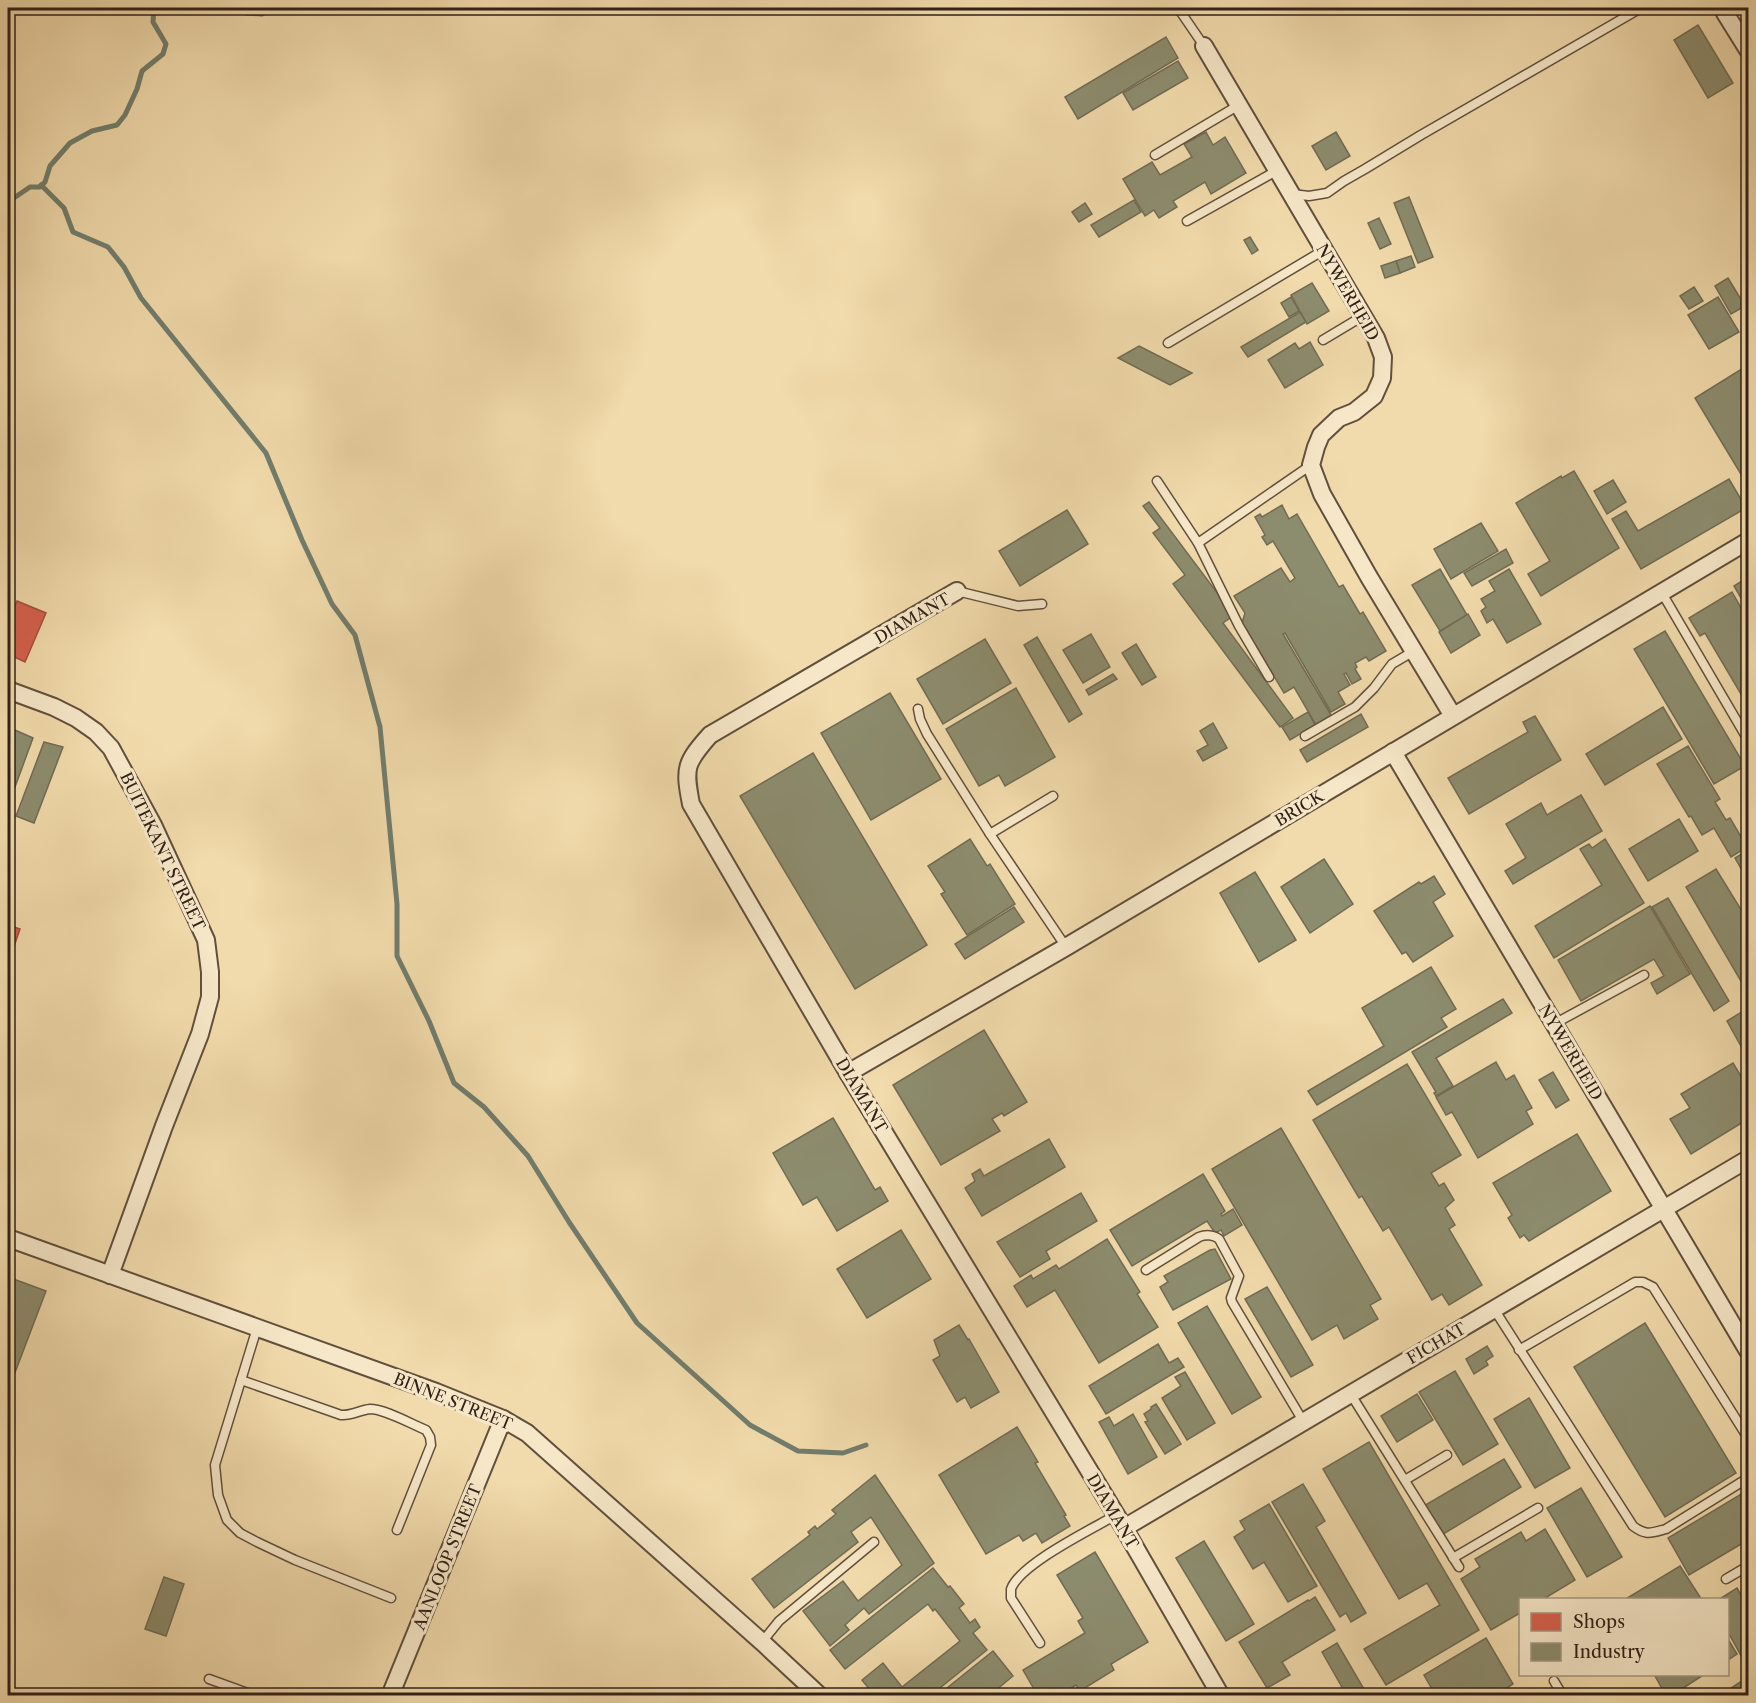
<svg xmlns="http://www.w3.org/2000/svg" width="1756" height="1703" font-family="'Libre Caslon Text',serif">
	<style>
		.shops { fill: #d6604d; stroke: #a44d3d; stroke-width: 1.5 }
		.industry { fill: #8c8c6e; stroke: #716c54; stroke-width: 1.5 }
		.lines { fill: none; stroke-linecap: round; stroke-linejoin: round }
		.stream { stroke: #717d6d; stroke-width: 5 }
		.service-casing { stroke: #614f3d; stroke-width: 11 }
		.minor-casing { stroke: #614f3d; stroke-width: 20 }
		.service { stroke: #f6e7c8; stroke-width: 8 }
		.minor { stroke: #f6e7c8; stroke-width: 16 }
		.labels { text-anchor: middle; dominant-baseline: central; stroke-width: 6; stroke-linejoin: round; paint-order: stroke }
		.street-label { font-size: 16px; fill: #312118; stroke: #f6e7c8 }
	</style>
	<rect width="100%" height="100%" fill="#f1daab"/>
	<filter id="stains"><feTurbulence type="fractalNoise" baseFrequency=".00333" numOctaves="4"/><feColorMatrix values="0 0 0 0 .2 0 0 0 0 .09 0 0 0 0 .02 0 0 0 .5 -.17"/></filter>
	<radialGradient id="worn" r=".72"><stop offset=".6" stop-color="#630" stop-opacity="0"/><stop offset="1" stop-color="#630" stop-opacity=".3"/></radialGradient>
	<!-- shops -->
	<g class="shops">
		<polygon points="17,601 46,613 25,662 8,654 8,624"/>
		<polygon points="8,925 20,929 9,961 8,960"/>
	</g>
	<!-- industry -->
	<g class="industry">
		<polygon points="1698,25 1733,83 1708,98 1674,40"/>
		<polygon points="1166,37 1178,58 1078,119 1065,97"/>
		<polygon points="1178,61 1188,78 1133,110 1123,93"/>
		<polygon points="1206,132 1213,145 1225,137 1246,173 1211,194 1205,182 1173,201 1177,207 1159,218 1154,210 1145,216 1123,179 1152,162 1160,175 1192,157 1184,144"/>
		<polygon points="1336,132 1350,156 1326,170 1312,146"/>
		<polygon points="1409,197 1433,257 1418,263 1394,203"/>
		<polygon points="1134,200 1141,212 1099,237 1091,225"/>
		<polygon points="1085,203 1092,214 1079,222 1072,212"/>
		<polygon points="1379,218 1391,244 1380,249 1368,223"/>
		<polygon points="1250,237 1258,250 1252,254 1244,240"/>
		<polygon points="1411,256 1415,267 1400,273 1396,261"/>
		<polygon points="1396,261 1400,273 1385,278 1381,266"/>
		<polygon points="1728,278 1745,306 1731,314 1715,286"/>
		<polygon points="1312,283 1329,311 1307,324 1291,295"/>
		<polygon points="1694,287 1703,301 1689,309 1680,296"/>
		<polygon points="1291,297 1299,311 1289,317 1281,303"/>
		<polygon points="1718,297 1739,332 1709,349 1688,315"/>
		<polygon points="1300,312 1306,322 1248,357 1241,347"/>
		<polygon points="1310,342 1323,365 1285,388 1268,360 1295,343 1299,349"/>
		<polygon points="1139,346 1192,373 1170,385 1118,358"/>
		<polygon points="1748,365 1748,472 1742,476 1695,398"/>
		<polygon points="1574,471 1619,548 1541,596 1528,574 1550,561 1516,503 1561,476 1562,478"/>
		<polygon points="1729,479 1746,508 1641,569 1612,519 1626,511 1638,531"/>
		<polygon points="1613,480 1626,502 1607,514 1594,491"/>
		<polygon points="1149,502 1230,610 1230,618 1223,623 1293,718 1280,727 1173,584 1185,575 1153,533 1160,528 1143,506"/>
		<polygon points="1282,505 1289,519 1297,514 1339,587 1343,585 1360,614 1363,612 1386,651 1369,661 1366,657 1355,663 1357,667 1355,669 1361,679 1352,684 1346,673 1344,674 1350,685 1338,692 1345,704 1331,712 1285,633 1283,634 1331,715 1316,725 1294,687 1284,693 1242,623 1245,613 1234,596 1281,568 1290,582 1295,578 1273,541 1267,545 1262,537 1265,535 1255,517 1260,514 1262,517"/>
		<polygon points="1067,510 1088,544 1020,586 999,551"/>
		<polygon points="1481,523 1498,551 1451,579 1434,549"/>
		<polygon points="1506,549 1513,563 1472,586 1464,573"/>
		<polygon points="1440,569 1467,615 1440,631 1412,585"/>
		<polygon points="1509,569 1541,624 1507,643 1493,619 1487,623 1481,611 1486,607 1481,599 1495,591 1489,581"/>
		<polygon points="1748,577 1748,610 1734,586"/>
		<polygon points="1732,592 1748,620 1748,706 1705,633 1700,636 1689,618"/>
		<polygon points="1468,614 1480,635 1451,653 1439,632"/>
		<polygon points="1665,631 1745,766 1714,784 1634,649"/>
		<polygon points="1091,634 1110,667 1083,683 1063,650"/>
		<polygon points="1037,637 1082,714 1069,722 1024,645"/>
		<polygon points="985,639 1011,683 943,724 917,679"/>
		<polygon points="1136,644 1156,677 1142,685 1122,653"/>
		<polygon points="1113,674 1117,679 1089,695 1086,690"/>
		<polygon points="1016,688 1055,757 1005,786 999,775 979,786 946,729"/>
		<polygon points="890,693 941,779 871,820 821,733"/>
		<polygon points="1663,707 1682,739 1605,785 1586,754"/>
		<polygon points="1308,712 1315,725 1290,740 1282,727"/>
		<polygon points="1361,714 1368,727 1307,762 1300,750"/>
		<polygon points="1535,716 1561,760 1469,814 1448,778 1528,732 1523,722"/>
		<polygon points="1213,723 1227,748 1203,761 1197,751 1208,745 1200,731"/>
		<polygon points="8,727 33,738 8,806"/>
		<polygon points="44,742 63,747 34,823 16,816"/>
		<polygon points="1688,746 1720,799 1715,802 1726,820 1730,818 1747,847 1731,857 1714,828 1702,835 1691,816 1689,817 1657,764"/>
		<polygon points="813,753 927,945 855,989 740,796"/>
		<polygon points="1581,795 1602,831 1513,884 1505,871 1526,858 1506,824 1541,803 1547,815"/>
		<polygon points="1679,819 1698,851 1648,881 1629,849"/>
		<polygon points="970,839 987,866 990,864 1015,904 967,935 941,894 945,892 928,866"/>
		<polygon points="1605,839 1644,903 1554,958 1535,926 1602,885 1580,849 1589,844 1592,848"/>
		<polygon points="1748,850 1748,881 1735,858"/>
		<polygon points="1324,859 1353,904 1310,933 1281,887"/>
		<polygon points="1716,869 1748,921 1748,979 1742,983 1686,887"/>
		<polygon points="1255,872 1296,940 1259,962 1220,893"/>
		<polygon points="1434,876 1445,894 1433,902 1453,936 1413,962 1406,952 1402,954 1374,911 1419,882 1421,884"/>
		<polygon points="1668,898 1729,1001 1714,1011 1652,907"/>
		<polygon points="1650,906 1690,974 1657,994 1651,983 1664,976 1654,959 1581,1001 1558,960"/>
		<polygon points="1014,907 1024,922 965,959 955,944"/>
		<polygon points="1431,967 1456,1009 1441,1018 1447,1027 1317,1105 1308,1091 1384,1046 1362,1008"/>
		<polygon points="1503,999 1512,1013 1436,1058 1453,1086 1436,1096 1434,1093 1436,1092 1412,1052"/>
		<polygon points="1748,1008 1748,1059 1727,1021"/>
		<polygon points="984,1030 1027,1102 1004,1116 1002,1113 992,1119 1000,1131 941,1165 893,1085"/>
		<polygon points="1496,1062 1506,1080 1514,1075 1532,1108 1526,1111 1533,1124 1478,1158 1452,1112 1446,1115 1436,1097"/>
		<polygon points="1733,1063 1748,1088 1748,1119 1691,1154 1670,1119 1690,1108 1681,1094"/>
		<polygon points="1407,1064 1461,1155 1431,1173 1439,1186 1444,1183 1454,1200 1445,1208 1455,1225 1449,1229 1482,1285 1449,1305 1442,1294 1432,1300 1389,1227 1383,1231 1362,1196 1359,1198 1313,1120"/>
		<polygon points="1553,1072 1569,1100 1556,1108 1539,1080"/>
		<polygon points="833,1118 875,1190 880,1187 888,1201 837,1231 817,1197 803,1205 773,1153"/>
		<polygon points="1281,1128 1381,1299 1370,1305 1378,1319 1344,1339 1337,1325 1312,1340 1212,1169"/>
		<polygon points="1577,1134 1611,1191 1529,1241 1524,1235 1520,1238 1508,1218 1512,1215 1493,1183"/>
		<polygon points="1049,1139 1065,1167 982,1216 965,1188 975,1181 972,1174 980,1169 984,1176"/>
		<polygon points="1203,1174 1225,1211 1221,1214 1222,1216 1233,1209 1242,1225 1224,1236 1221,1230 1215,1233 1207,1221 1132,1266 1110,1230"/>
		<polygon points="1081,1193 1097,1221 1046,1251 1050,1259 1020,1277 997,1242"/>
		<polygon points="901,1230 931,1279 867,1318 837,1269"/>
		<polygon points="1107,1239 1140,1292 1137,1294 1158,1327 1099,1363 1055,1290 1027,1307 1014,1286 1031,1275 1033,1279 1056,1265 1059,1269"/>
		<polygon points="1215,1249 1231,1279 1173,1310 1160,1287 1168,1282 1164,1276 1210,1250"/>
		<polygon points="8,1277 46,1291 8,1391"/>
		<polygon points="1267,1287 1313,1365 1291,1377 1245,1299"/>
		<polygon points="1207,1306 1261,1397 1232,1414 1178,1323"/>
		<polygon points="1645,1323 1736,1473 1665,1517 1574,1367"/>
		<polygon points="959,1325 968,1340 969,1339 999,1392 971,1408 965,1397 957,1402 933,1360 940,1356 934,1340"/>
		<polygon points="1158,1344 1169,1363 1178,1358 1184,1367 1106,1414 1089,1386"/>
		<polygon points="1487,1346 1493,1356 1486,1361 1488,1365 1474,1374 1466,1359"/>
		<polygon points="1455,1371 1498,1444 1463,1465 1419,1392"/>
		<polygon points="1185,1372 1215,1423 1187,1440 1162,1398 1181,1386 1175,1377"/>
		<polygon points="1417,1394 1433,1420 1397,1442 1381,1416"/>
		<polygon points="1529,1398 1570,1468 1535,1488 1494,1419"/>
		<polygon points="1156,1404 1181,1444 1165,1454 1145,1422 1148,1421 1144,1414 1151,1409 1151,1407"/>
		<polygon points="1133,1414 1157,1457 1128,1474 1099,1422 1109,1417 1114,1426"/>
		<polygon points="1017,1427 1038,1462 1035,1463 1066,1515 1064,1516 1070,1526 1042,1543 1036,1533 1023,1541 1019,1535 986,1554 939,1475"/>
		<polygon points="1369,1442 1479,1630 1386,1685 1364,1649 1440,1605 1427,1583 1399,1599 1323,1469"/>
		<polygon points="1504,1459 1521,1487 1440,1536 1422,1507"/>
		<polygon points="875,1475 934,1563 869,1614 864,1608 845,1625 849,1630 830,1646 803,1611 843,1581 858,1601 902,1565 871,1517 851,1532 858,1542 774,1608 752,1579 810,1535 808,1532 815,1526 817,1529 836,1514 832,1510"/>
		<polygon points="1303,1484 1325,1521 1316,1527 1366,1613 1351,1622 1346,1613 1340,1617 1272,1502"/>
		<polygon points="1581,1488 1622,1557 1587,1577 1547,1508"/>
		<polygon points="1748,1490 1748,1540 1689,1575 1668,1538"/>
		<polygon points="1269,1504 1317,1586 1288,1602 1264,1562 1253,1569 1234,1537 1245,1530 1240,1521"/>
		<polygon points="1545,1529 1575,1580 1542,1600 1520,1600 1520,1613 1491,1630 1461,1579 1480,1567 1475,1559 1521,1532 1526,1541"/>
		<polygon points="1204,1541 1254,1624 1226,1641 1176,1558"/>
		<polygon points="1095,1552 1148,1642 1111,1664 1114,1670 1080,1691 1076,1685 1058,1696 1038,1696 1023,1670 1085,1633 1078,1621 1083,1618 1057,1575"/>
		<polygon points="1680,1566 1702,1600 1624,1600"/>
		<polygon points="933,1568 948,1587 950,1586 964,1604 959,1608 970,1623 975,1619 980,1627 973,1633 987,1650 930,1696 875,1696 862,1680 883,1663 902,1687 960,1641 935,1609 933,1611 928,1604 845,1669 830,1650"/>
		<polygon points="164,1577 184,1584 166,1636 145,1629"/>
		<polygon points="1737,1588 1748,1607 1748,1658 1744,1661 1728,1632 1728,1600 1718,1600"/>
		<polygon points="1315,1597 1335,1630 1282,1662 1290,1675 1267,1688 1239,1642 1308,1600 1309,1601"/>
		<polygon points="1486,1638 1513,1684 1494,1696 1436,1696 1424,1675"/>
		<polygon points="1728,1639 1737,1654 1728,1660"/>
		<polygon points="1337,1643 1368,1696 1347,1696 1322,1652"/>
		<polygon points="993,1651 1013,1676 989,1696 937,1696"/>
		<polygon points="1654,1674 1705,1674 1671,1696 1666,1696"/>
		<polygon points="1748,1677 1748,1696 1719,1696"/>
	</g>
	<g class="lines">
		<!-- stream -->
		<g class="stream">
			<polyline points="246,8 246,13 262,14 272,8"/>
			<polyline points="41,185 64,208 73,232 108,247 124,267 141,298 266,453 302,540 332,604 355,635 380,727 397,904 397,956 429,1021 454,1083 484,1107 528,1156 569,1222 637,1323 750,1425 798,1451 843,1453 866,1445"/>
			<polyline points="8,202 30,187 40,187 45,182 50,166 70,143 92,131 117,125 125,115 137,89 142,71 163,54 166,44 153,22 154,8"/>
		</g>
		<!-- service casing -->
		<g class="service-casing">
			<g id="service">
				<polyline points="1178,8 1204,46"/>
				<polyline points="1155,155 1239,105"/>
				<polyline points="1292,194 1309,196 1327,193 1344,181 1365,169 1421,135 1641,8"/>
				<polyline points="1187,221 1278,170"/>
				<polyline points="1323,340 1363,316"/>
				<polyline points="1168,343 1324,250"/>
				<polyline points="1157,481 1198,543 1239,626 1269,677"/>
				<polyline points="1198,543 1311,465"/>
				<polyline points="957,591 1018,606 1042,604"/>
				<polyline points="1662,593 1748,740"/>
				<polyline points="918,709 920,719 927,734 990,834 1066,947"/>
				<polyline points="1305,736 1355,707 1374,688 1392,664 1414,651"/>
				<polyline points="990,834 1053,796"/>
				<polyline points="1554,1024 1644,975"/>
				<path d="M1146 1270 1199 1237C1206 1234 1214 1235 1219 1239L1239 1276 1231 1298 1232 1302 1303 1421"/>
				<path d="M1494 1309 1633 1526C1646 1536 1651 1533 1666 1529L1748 1478"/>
				<polyline points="257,1328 215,1465 218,1495 227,1520 240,1533 257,1542 295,1560 391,1598"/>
				<polyline points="1519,1350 1635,1282 1643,1282 1653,1287 1748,1438"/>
				<path d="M241 1380 341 1415C351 1416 360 1410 370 1409 385 1409 411 1424 426 1430L430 1437 431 1445 397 1530"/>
				<polyline points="1350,1393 1459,1567"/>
				<polyline points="1405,1480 1447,1455"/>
				<polyline points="1453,1558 1538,1508"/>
				<polyline points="1726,1579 1748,1566"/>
				<polyline points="762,1642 779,1621 874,1542"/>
				<path d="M1040 1643 1011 1598C1011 1597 1011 1591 1011 1589 1020 1564 1092 1529 1116 1515"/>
				<polyline points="209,1679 256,1696"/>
				<polyline points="1554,1681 1563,1696"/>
			</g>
		</g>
		<!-- minor casing -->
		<g class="minor-casing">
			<g id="minor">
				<polyline points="1725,8 1725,13 1748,50"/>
				<polyline points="1204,46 1376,338 1383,357 1382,378 1374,396 1354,412 1339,418 1321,435 1316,447 1311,465 1322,494 1369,577 1453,716"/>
				<path d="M957 591 710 735C685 763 684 768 691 804L848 1073 1124 1528 1221 1696"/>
				<polyline points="8,690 54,707 76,718 96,732 111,748 153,825 206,940 210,972 210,997 200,1034 164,1126 110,1275"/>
				<polyline points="1393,752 1748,1351"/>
				<polyline points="848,1073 1066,947 1748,541"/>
				<polyline points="8,1238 436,1392 503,1419 527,1433 762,1642 820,1696"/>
				<polyline points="1124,1528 1748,1159"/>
				<polyline points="390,1696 503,1419"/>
			</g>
		</g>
		<!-- service -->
		<use href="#service" class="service"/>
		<!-- minor -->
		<use href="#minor" class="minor"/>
	</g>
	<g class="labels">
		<!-- street labels -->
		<g class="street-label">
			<text transform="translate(1348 292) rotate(60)">NYWERHEID</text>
			<text transform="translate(912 618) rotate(-30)">DIAMANT</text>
			<text transform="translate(1299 808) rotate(-31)">BRICK</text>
			<text transform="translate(163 851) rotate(64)">BUITEKANT STREET</text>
			<text transform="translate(1571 1052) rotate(59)">NYWERHEID</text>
			<text transform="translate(862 1095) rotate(59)">DIAMANT</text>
			<text transform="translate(1436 1343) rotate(-30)">FICHAT</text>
			<text transform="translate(453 1401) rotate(22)">BINNE STREET</text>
			<text transform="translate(1113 1511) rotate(59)">DIAMANT</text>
			<text transform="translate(447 1557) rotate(-68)">AANLOOP STREET</text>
		</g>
	</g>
	<!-- margin -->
	<rect width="1756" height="1703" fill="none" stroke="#f1daab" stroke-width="30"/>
	<rect x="9" y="9" width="1738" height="1685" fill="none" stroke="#312118" stroke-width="3"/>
	<rect x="15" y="15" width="1726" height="1673" fill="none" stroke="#312118" stroke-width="1.5"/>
	<!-- legend -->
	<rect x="1519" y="1598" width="210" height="78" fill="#f6e7c8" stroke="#a79882" stroke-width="1.5"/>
	<rect x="1531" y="1613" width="30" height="18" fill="#d6604d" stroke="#a79882" stroke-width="1.5"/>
	<text x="1573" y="1628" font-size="18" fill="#312118">Shops</text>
	<rect x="1531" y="1643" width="30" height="18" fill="#8c8c6e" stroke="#a79882" stroke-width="1.5"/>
	<text x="1573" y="1658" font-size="18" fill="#312118">Industry</text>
	<rect width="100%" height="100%" filter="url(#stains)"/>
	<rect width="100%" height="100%" fill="url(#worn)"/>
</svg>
